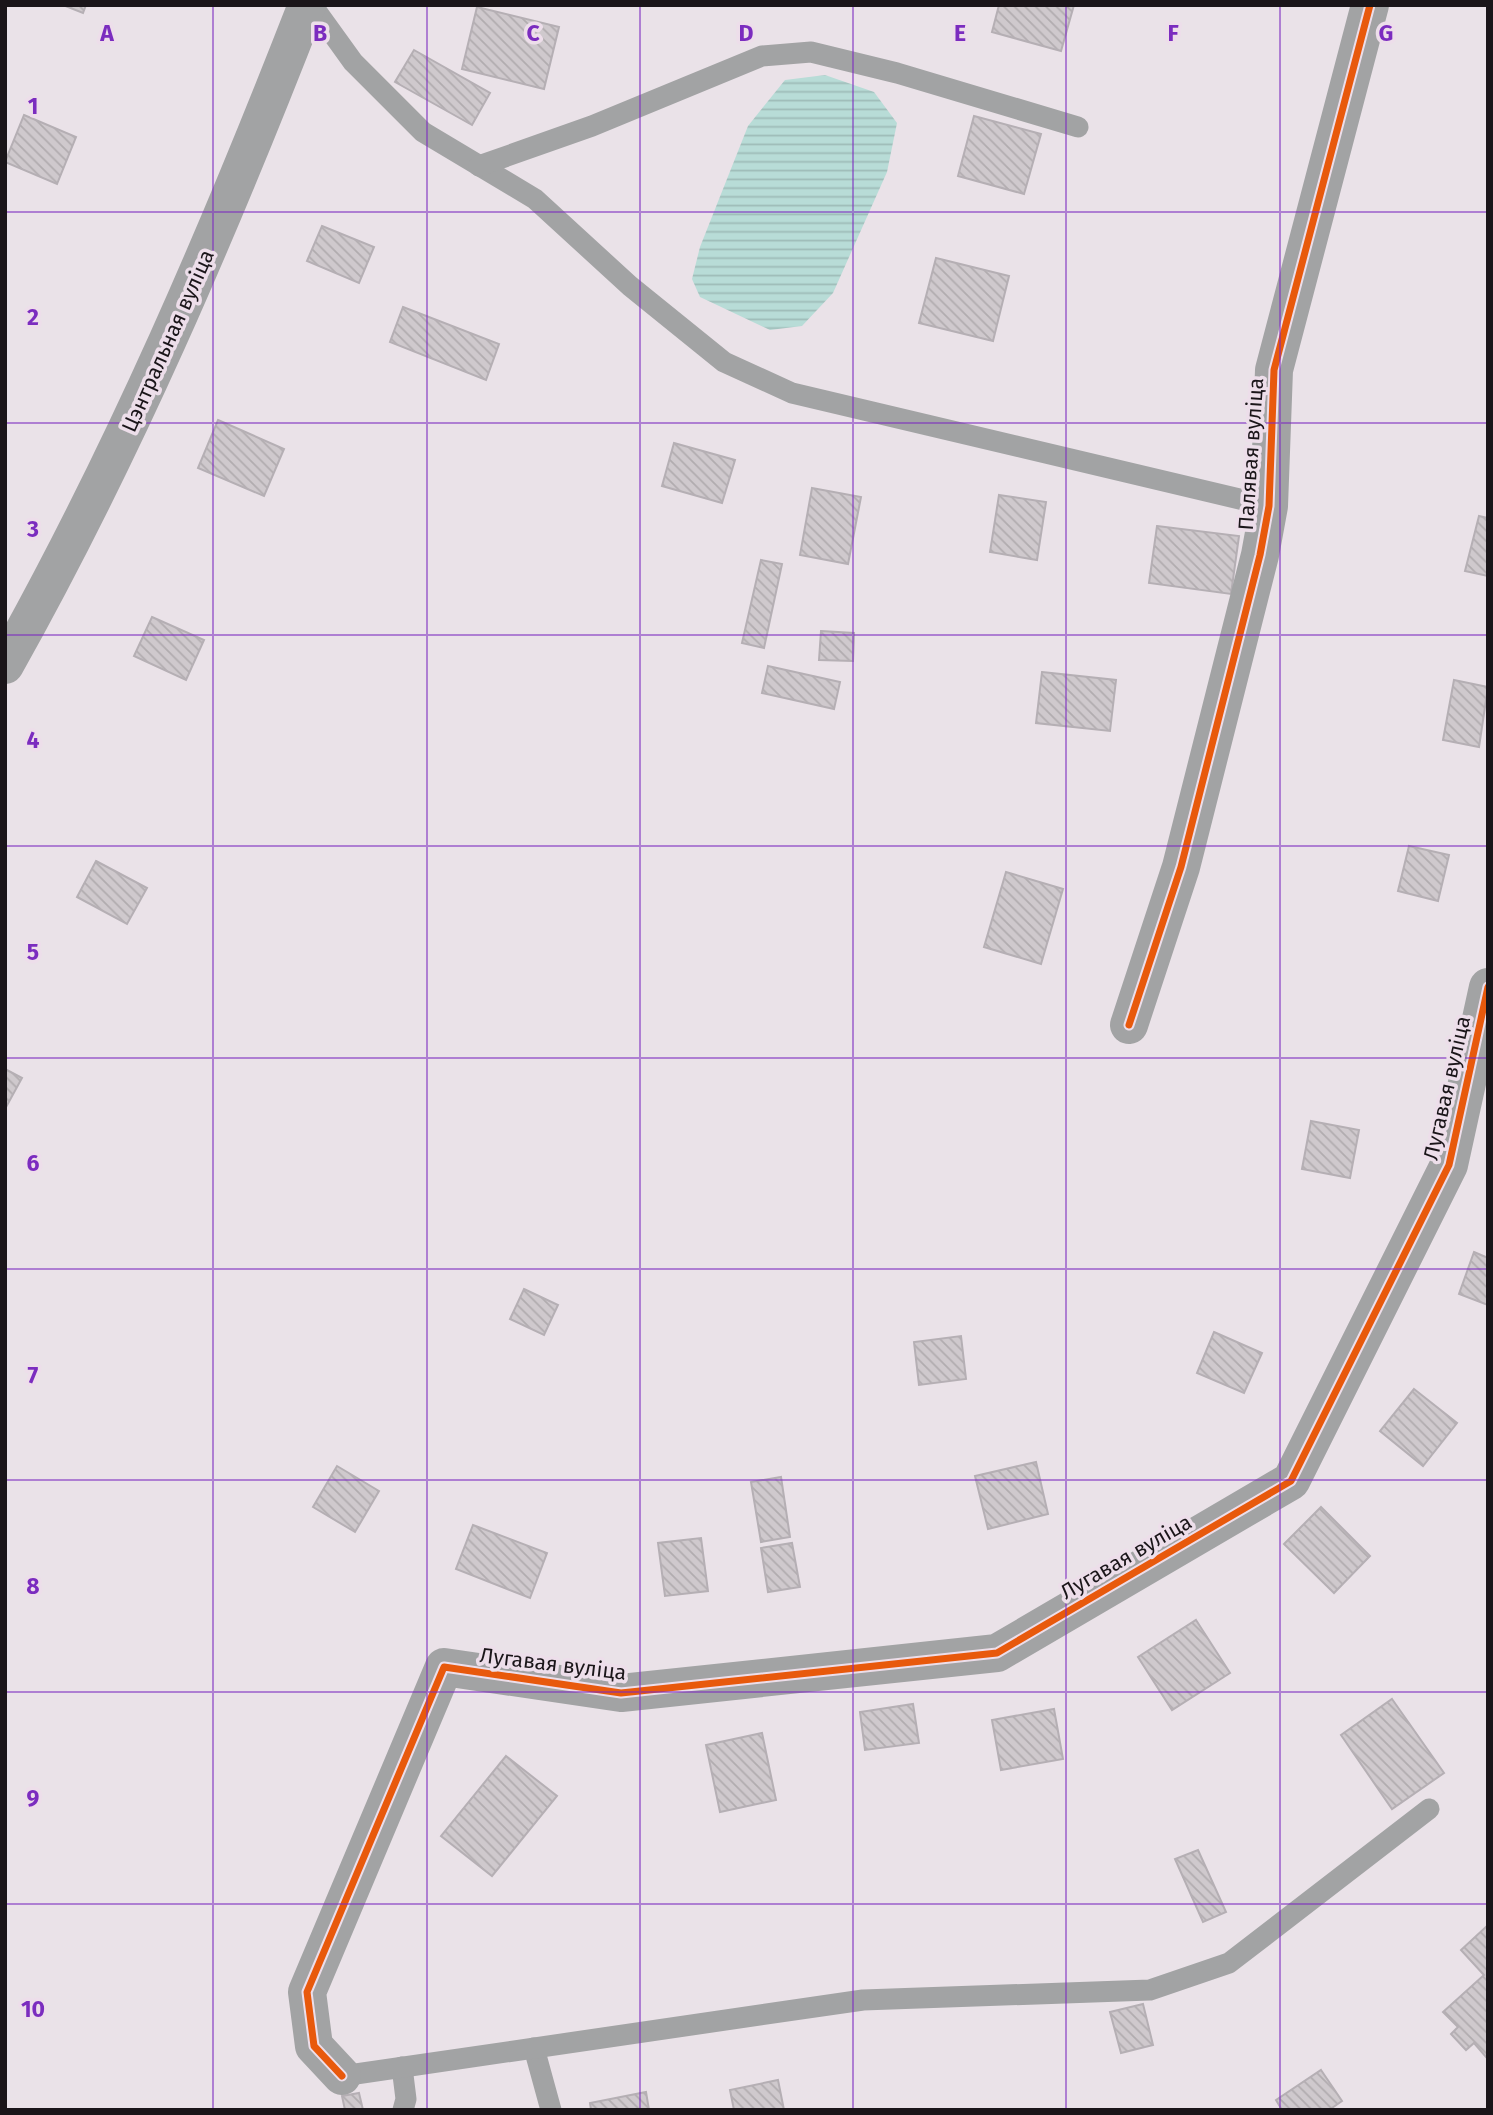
<svg xmlns="http://www.w3.org/2000/svg" width="1493" height="2115" font-family="'Fira Sans',sans-serif">
	<style>
		.water { fill: url(#water-rules) }
		.building { fill: url(#building-back-hatch); stroke: #b5afb4; stroke-width: 2 }
		.lines { fill: none; stroke-linecap: round; stroke-linejoin: round }
		.service { stroke: #a2a3a4; stroke-width: 21 }
		.minor { stroke: #a2a3a4; stroke-width: 38 }
		.tertiary { stroke: #a2a3a4; stroke-width: 38 }
		.cycleway-casing { stroke: #eddeea; stroke-width: 11 }
		.cycleway { stroke: #e8590c; stroke-width: 7 }
		.grid { fill: none; stroke: #7b2cbf; stroke-width: 2; stroke-opacity: 0.55 }
		.labels { text-anchor: middle; dominant-baseline: central; stroke-width: 7; stroke-linejoin: round; paint-order: stroke }
		.street-label { font-size: 21px; fill: #1a1519; stroke: #eddeea }
		.grid-label { font-size: 23px; text-anchor: middle; font-weight: bold; fill: #7b2cbf; stroke: #eddeea; stroke-width: 7; stroke-linejoin: round; paint-order: stroke }
	</style>
	<defs>
		<pattern id="water-rules" width="6" height="5" patternUnits="userSpaceOnUse" patternTransform="scale(1.75)"><rect width="6" height="5" fill="#b8dcd7"/><path d="M0 2.5h6" fill="none" stroke="#9ebcb8"/></pattern>
		<pattern id="building-back-hatch" width="6" height="6" patternUnits="userSpaceOnUse" patternTransform="scale(1.75)"><rect width="6" height="6" fill="#cfc9cd"/><path d="M-1 5l2 2M0 0l6 6M5-1l2 2" fill="none" stroke="#b1acaf"/></pattern>
	</defs>
	<rect width="100%" height="100%" fill="#eae2e8"/>
	<!-- water -->
	<polygon class="water" points="825,75 874,92 897,123 887,172 833,293 802,326 770,330 700,297 692,279 700,247 748,126 785,80"/>
	<!-- building -->
	<g class="building">
		<polygon points="63,5 86,5 83,13"/>
		<polygon points="999,5 1074,5 1061,51 992,32"/>
		<polygon points="477,7 559,27 544,89 462,69"/>
		<polygon points="414,50 490,93 472,125 395,82"/>
		<polygon points="24,115 76,137 57,184 5,162"/>
		<polygon points="974,116 1041,134 1024,194 958,176"/>
		<polygon points="322,226 374,247 359,283 307,261"/>
		<polygon points="936,258 1009,276 993,341 919,323"/>
		<polygon points="403,307 499,344 486,380 390,342"/>
		<polygon points="218,420 284,449 264,496 198,468"/>
		<polygon points="674,443 735,460 722,503 662,486"/>
		<polygon points="812,488 861,497 848,564 800,555"/>
		<polygon points="999,495 1046,502 1037,560 990,552"/>
		<polygon points="1479,516 1488,518 1488,576 1465,571"/>
		<polygon points="1157,526 1239,536 1231,594 1149,583"/>
		<polygon points="761,560 782,564 764,648 742,643"/>
		<polygon points="152,617 204,640 186,680 134,656"/>
		<polygon points="821,631 854,633 853,661 819,660"/>
		<polygon points="768,666 840,682 834,709 762,693"/>
		<polygon points="1042,672 1116,680 1110,731 1036,723"/>
		<polygon points="1454,680 1488,687 1479,747 1443,740"/>
		<polygon points="1409,846 1449,855 1438,901 1398,891"/>
		<polygon points="96,861 147,888 127,924 77,897"/>
		<polygon points="1006,872 1063,889 1041,964 984,947"/>
		<polygon points="5,1069 22,1078 5,1109"/>
		<polygon points="1311,1121 1359,1130 1350,1178 1302,1169"/>
		<polygon points="1474,1252 1488,1258 1488,1305 1459,1294"/>
		<polygon points="524,1289 558,1305 544,1335 510,1319"/>
		<polygon points="1214,1332 1262,1353 1244,1393 1197,1373"/>
		<polygon points="961,1336 966,1379 919,1385 914,1342"/>
		<polygon points="1414,1389 1457,1423 1423,1466 1380,1431"/>
		<polygon points="1036,1462 1048,1514 988,1529 975,1476"/>
		<polygon points="337,1466 379,1491 355,1532 313,1507"/>
		<polygon points="781,1477 790,1537 761,1542 751,1482"/>
		<polygon points="1321,1507 1370,1556 1334,1593 1284,1544"/>
		<polygon points="473,1525 547,1553 530,1598 456,1569"/>
		<polygon points="701,1538 708,1591 665,1596 658,1543"/>
		<polygon points="792,1543 800,1587 768,1592 761,1548"/>
		<polygon points="1196,1620 1230,1673 1172,1710 1138,1657"/>
		<polygon points="1392,1699 1444,1773 1392,1809 1341,1735"/>
		<polygon points="913,1704 919,1743 865,1750 860,1712"/>
		<polygon points="1054,1709 1063,1759 1001,1770 992,1720"/>
		<polygon points="762,1733 776,1800 720,1812 706,1745"/>
		<polygon points="506,1756 557,1796 492,1876 441,1836"/>
		<polygon points="1198,1850 1226,1912 1203,1922 1175,1859"/>
		<polygon points="1488,1925 1488,2056 1486,2057 1474,2043 1466,2050 1451,2034 1458,2027 1443,2012 1484,1975 1461,1950"/>
		<polygon points="1143,2004 1153,2045 1121,2053 1110,2012"/>
		<polygon points="1321,2070 1342,2101 1329,2110 1282,2110 1276,2100"/>
		<polygon points="778,2080 784,2110 734,2110 730,2090"/>
		<polygon points="646,2092 649,2110 591,2110 590,2103"/>
		<polygon points="359,2093 363,2110 345,2110 342,2096"/>
	</g>
	<g class="lines">
		<!-- service -->
		<g class="service">
			<polyline points="312,5 353,62 423,132 535,199 630,286 724,362 792,393 1269,506"/>
			<polyline points="479,166 592,126 762,56 811,52 897,73 1078,127"/>
			<polyline points="534,2048 551,2110"/>
			<polyline points="402,2067 406,2099 403,2110"/>
			<polyline points="342,2076 863,2000 1150,1990 1229,1963 1429,1809"/>
		</g>
		<!-- minor -->
		<g class="minor">
			<polyline points="1129,1025 1181,867 1260,555 1269,506 1274,370 1370,5"/>
			<polyline points="342,2076 314,2046 307,1992 444,1667 621,1693 997,1653 1291,1481 1449,1165 1488,987"/>
		</g>
		<!-- tertiary -->
		<path class="tertiary" d="M5 665C124 453 219 231 307 5"/>
		<!-- cycleway casing -->
		<g class="cycleway-casing">
			<g id="cycleway">
				<polyline points="1129,1025 1181,867 1260,555 1269,506 1274,370 1370,5"/>
				<polyline points="342,2076 314,2046 307,1992 444,1667 621,1693 997,1653 1291,1481 1449,1165 1488,987"/>
			</g>
		</g>
		<!-- cycleway -->
		<use href="#cycleway" class="cycleway"/>
	</g>
	<!-- grid -->
	<path class="grid" d="M213 5V2110M427 5V2110M640 5V2110M853 5V2110M1066 5V2110M1280 5V2110M5 212H1488M5 423H1488M5 635H1488M5 846H1488M5 1058H1488M5 1269H1488M5 1480H1488M5 1692H1488M5 1904H1488"/>
	<g class="labels">
		<!-- street labels -->
		<g class="street-label">
			<text transform="translate(168 341) rotate(-66)">Цэнтральная вуліца</text>
			<text transform="translate(1251 454) rotate(-86)">Палявая вуліца</text>
			<text transform="translate(1447 1088) rotate(-77)">Лугавая вуліца</text>
			<text transform="translate(1126 1557) rotate(-30)">Лугавая вуліца</text>
			<text transform="translate(553 1664) rotate(7)">Лугавая вуліца</text>
		</g>
	</g>
	<g class="grid-label">
		<text x="107" y="41">A</text>
		<text x="320" y="41">B</text>
		<text x="533" y="41">C</text>
		<text x="746" y="41">D</text>
		<text x="960" y="41">E</text>
		<text x="1173" y="41">F</text>
		<text x="1386" y="41">G</text>
		<text x="33" y="114">1</text>
		<text x="33" y="325">2</text>
		<text x="33" y="537">3</text>
		<text x="33" y="748">4</text>
		<text x="33" y="960">5</text>
		<text x="33" y="1171">6</text>
		<text x="33" y="1383">7</text>
		<text x="33" y="1594">8</text>
		<text x="33" y="1806">9</text>
		<text x="33" y="2017">10</text>
	</g>
	<!-- border -->
	<rect width="1493" height="2115" fill="none" stroke="#1a1519" stroke-width="14"/>
</svg>
